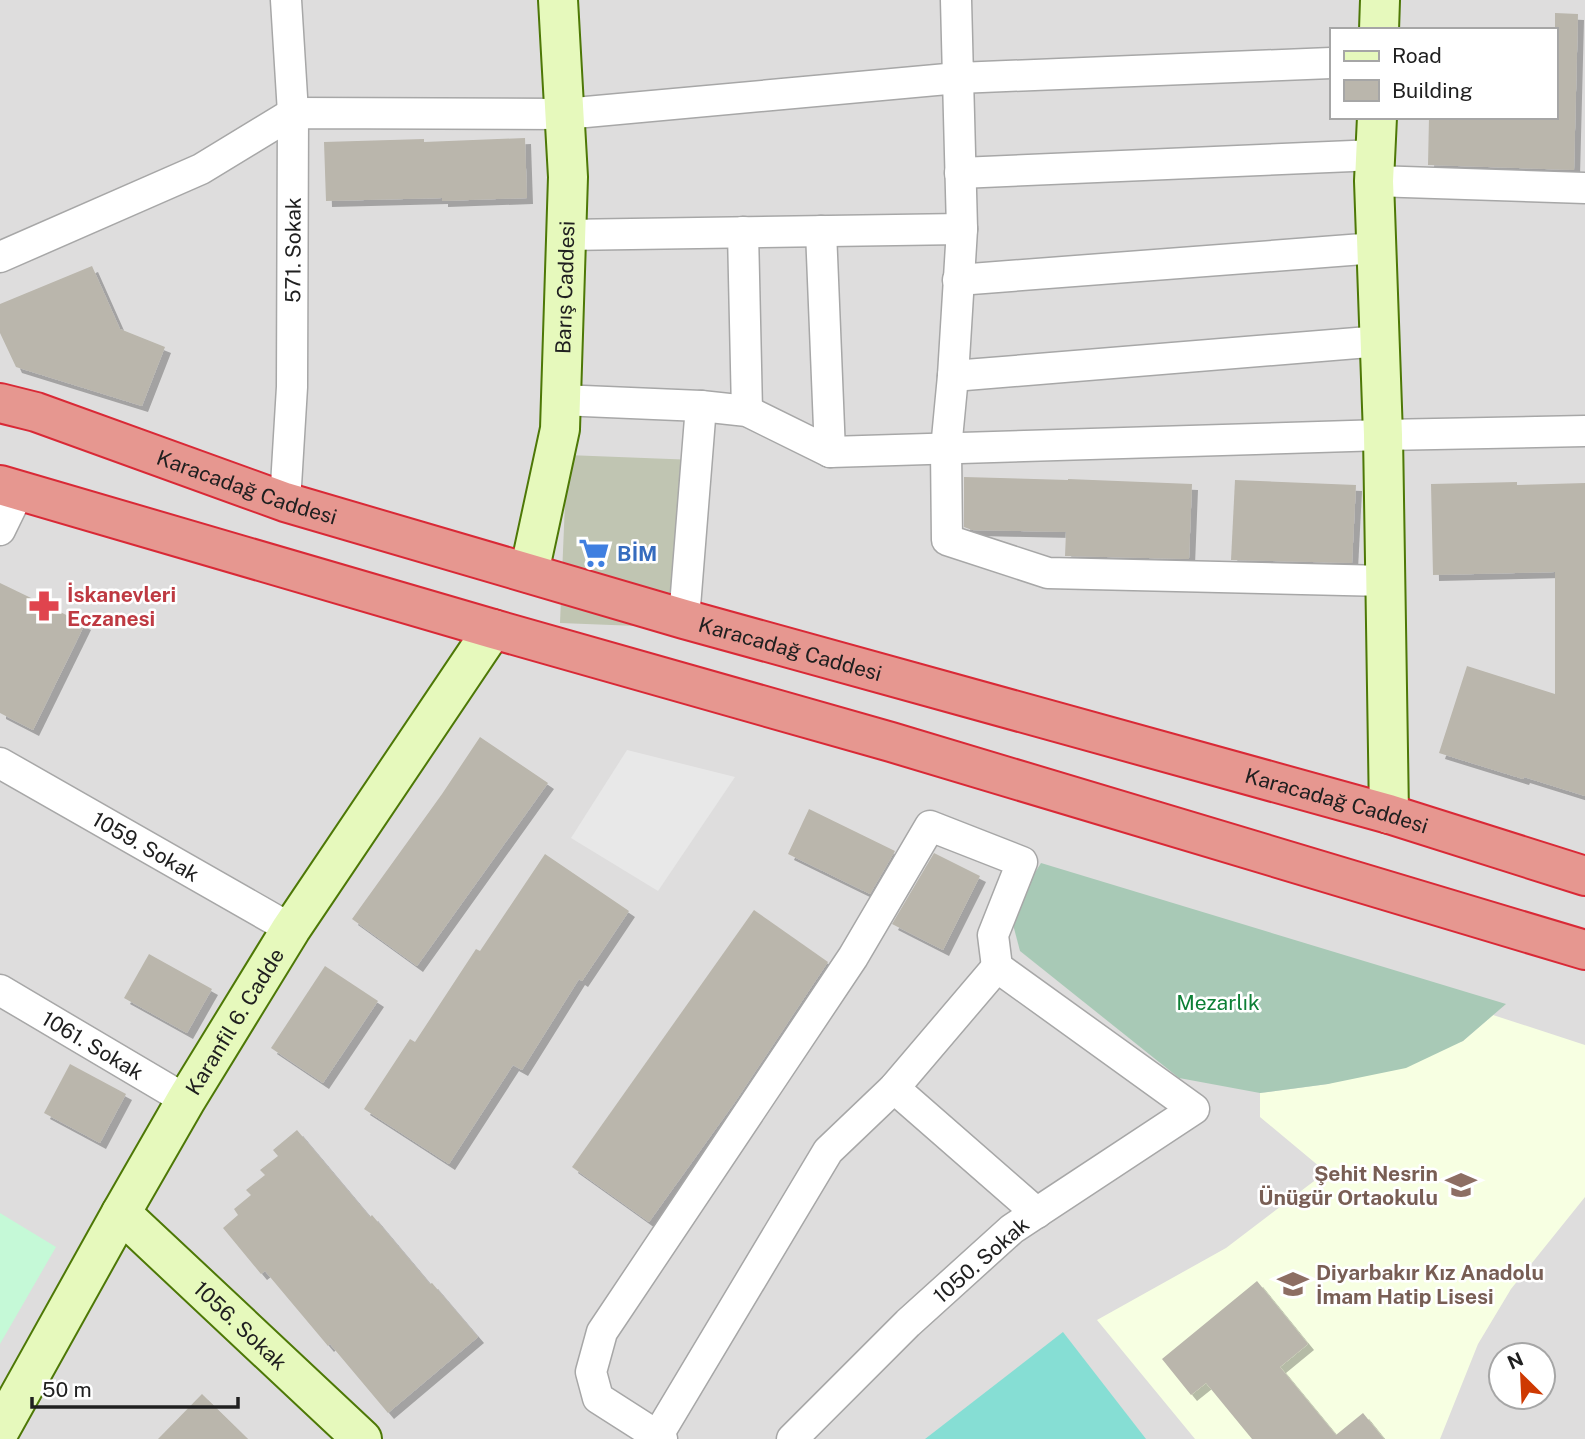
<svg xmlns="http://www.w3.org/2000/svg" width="1585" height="1439" font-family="'Public Sans',sans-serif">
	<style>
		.residential { fill: #dedddd; fill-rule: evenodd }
		.education { fill: #f7ffe2 }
		.construction { fill: #c0c5b2 }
		.cemetery { fill: #a8c9b6 }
		.park { fill: #c5f9d7 }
		.pitch { fill: #86ded4 }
		.parking { fill: #e8e8e8 }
		.building { fill: #bab6ac; filter: url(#shadow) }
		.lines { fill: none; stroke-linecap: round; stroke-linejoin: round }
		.street-casing { stroke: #a7a7a7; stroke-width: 33 }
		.secondary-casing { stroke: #4d7806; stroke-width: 42 }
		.highway-casing { stroke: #d92936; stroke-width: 42 }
		.street { stroke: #fff; stroke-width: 30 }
		.secondary { stroke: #e6f9bc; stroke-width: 38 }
		.highway { stroke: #e69790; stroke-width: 38 }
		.labels { text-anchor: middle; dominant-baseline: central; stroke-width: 5; stroke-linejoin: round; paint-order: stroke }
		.street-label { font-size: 21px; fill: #202020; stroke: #fff }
		.shop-label { font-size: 21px; font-weight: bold; fill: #366cbe; stroke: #fff; text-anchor: start }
		.health-label { font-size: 21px; font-weight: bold; fill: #be3a42; stroke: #fff; text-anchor: start }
		.park-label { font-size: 21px; fill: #0d7f35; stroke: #fff }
		.education-label { font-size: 21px; font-weight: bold; fill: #785e54; stroke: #fff; text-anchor: end }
	</style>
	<defs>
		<filter id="shadow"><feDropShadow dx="6" dy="6" stdDeviation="0" flood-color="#0004"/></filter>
	</defs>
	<rect width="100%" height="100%" fill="#f1f0e7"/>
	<!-- residential -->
	<path class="residential" d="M0 0H1585V1439H0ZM1331 30H1555V117H1331ZM1501 1355H1543V1397H1501Z"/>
	<!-- education -->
	<polygon class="education" points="1493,1015 1585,1045 1585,1197 1511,1289 1478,1344 1440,1439 1195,1439 1097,1320 1226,1248 1326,1172 1260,1117 1260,1093 1328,1084 1463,1041"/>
	<!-- construction -->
	<polygon class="construction" points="567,455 696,460 689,628 560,623"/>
	<!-- cemetery -->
	<polygon class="cemetery" points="1041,863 1506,1004 1463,1041 1406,1068 1328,1084 1260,1093 1179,1078 1020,951 1010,913"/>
	<!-- park -->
	<polygon class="park" points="0,1213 56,1247 0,1344"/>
	<!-- pitch -->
	<polygon class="pitch" points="1063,1332 1146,1439 925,1439"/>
	<!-- parking -->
	<polygon class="parking" points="627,750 735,777 658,891 571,838"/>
	<!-- building -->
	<g class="building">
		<polygon points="1555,13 1578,14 1574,170 1428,165 1429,117 1555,117"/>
		<polygon points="525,138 527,198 442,201 442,198 326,201 324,142 424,139 424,142"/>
		<polygon points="92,266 120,329 165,347 142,406 16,367 0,333 0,304"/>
		<polygon points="964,477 1068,480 1068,479 1192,484 1189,559 1065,556 1066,532 972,530 964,527"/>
		<polygon points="1235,480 1356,485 1352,563 1231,560"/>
		<polygon points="1517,482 1517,485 1585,483 1585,796 1524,777 1523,779 1439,753 1467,666 1555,694 1555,572 1433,575 1431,484"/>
		<polygon points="0,583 85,624 33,730 0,713"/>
		<polygon points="480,737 548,783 417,966 352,919 442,794"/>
		<polygon points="809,809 895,851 870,894 788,854"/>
		<polygon points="934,853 980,876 943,950 892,924"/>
		<polygon points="545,854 629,911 582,981 579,979 522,1070 513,1065 449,1164 364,1109 410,1039 415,1042 476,949 480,951"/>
		<polygon points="754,910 828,962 735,1102 649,1222 572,1167"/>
		<polygon points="149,954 212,989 187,1033 124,998"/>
		<polygon points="325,966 378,1001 323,1083 271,1048"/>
		<polygon points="70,1064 126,1094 100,1143 44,1113"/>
		<polygon points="297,1130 370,1217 372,1215 430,1284 432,1283 478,1337 388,1413 330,1344 328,1346 265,1271 261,1274 223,1228 238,1215 234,1209 251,1195 246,1190 265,1175 260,1170 278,1156 273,1150"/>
		<polygon points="1257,1281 1308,1344 1280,1367 1336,1435 1363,1413 1384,1439 1252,1439 1206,1383 1191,1395 1162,1359"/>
		<polygon points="202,1394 248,1439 158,1439"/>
	</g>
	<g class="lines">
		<!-- street casing -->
		<g class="street-casing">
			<g id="street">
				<polyline points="956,0 958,78 1331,63"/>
				<polyline points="960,173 1376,155"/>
				<polyline points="1374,181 1585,188"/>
				<polyline points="821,231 830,452"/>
				<polyline points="743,232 747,411"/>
				<polyline points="565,235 962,229"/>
				<polyline points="0,257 201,169 293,113 564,114 958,78 962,229 953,376 946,449 947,540 1048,573 1386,581"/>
				<polyline points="958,280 1376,248"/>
				<polyline points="953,376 1381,341"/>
				<polyline points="560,400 701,406 747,411 830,452 1383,435 1585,431"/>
				<path id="s1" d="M285 502 292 387 293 113 286 0"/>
				<polyline points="0,530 19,491"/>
				<polyline points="684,619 701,406"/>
				<path id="s2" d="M0 763 291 929"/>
				<path id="s3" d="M0 990 186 1100"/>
				<polyline points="894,1088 1037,1213"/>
				<polyline points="658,1435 828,1151 894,1088 997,967"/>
				<polyline points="662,1439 598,1398 591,1372 602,1332 853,957 930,826 1022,862 993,935 997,967 1194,1109 1012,1229 908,1323 792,1439"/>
			</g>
		</g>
		<!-- secondary casing -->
		<g class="secondary-casing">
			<g id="secondary">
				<polyline points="1379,30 1380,0"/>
				<polyline points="1377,117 1374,181 1383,435 1389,814"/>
				<path id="s4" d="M529 573 560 429 568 177 558 0"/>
				<path id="s5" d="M121 1213 362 1439"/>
				<path id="s6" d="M0 1430 121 1213 186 1100 291 929 493 629"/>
			</g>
		</g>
		<!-- highway casing -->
		<g class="highway-casing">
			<g id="highway">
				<path id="s7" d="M0 403 36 412 285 502 684 619 1389 814 1585 876"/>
				<polyline points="0,485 493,629 891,742 1585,950"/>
			</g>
		</g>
		<!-- street -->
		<use href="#street" class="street"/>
		<!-- secondary -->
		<use href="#secondary" class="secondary"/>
		<!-- highway -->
		<use href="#highway" class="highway"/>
	</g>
	<!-- icons -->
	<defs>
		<g id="supermarket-bare" transform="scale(2.415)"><path d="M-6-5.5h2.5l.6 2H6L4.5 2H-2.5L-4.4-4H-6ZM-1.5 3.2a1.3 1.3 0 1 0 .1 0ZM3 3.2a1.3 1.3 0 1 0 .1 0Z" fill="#3f7fe0" stroke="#fff" stroke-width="2.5" paint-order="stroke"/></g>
		<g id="pharmacy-bare" transform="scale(2.415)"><path d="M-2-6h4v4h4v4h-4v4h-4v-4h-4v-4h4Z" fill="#e0444e" stroke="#fff" stroke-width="2.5" paint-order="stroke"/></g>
		<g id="school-bare" transform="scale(2.415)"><path d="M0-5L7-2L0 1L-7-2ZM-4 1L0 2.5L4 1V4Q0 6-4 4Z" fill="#8d6e63" stroke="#fff" stroke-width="2.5" paint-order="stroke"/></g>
	</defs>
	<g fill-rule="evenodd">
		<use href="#supermarket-bare" x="594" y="553"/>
		<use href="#pharmacy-bare" x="44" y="606"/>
		<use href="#school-bare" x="1461" y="1185"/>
		<use href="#school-bare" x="1293" y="1284"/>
	</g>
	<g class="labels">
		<!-- street labels -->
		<g class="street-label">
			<text stroke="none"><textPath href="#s1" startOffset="252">571. Sokak</textPath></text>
			<text stroke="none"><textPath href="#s4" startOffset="289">Barış Caddesi</textPath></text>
			<text stroke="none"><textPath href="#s7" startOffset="261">Karacadağ Caddesi</textPath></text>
			<text stroke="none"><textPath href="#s7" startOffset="828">Karacadağ Caddesi</textPath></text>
			<text stroke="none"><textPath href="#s7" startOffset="1395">Karacadağ Caddesi</textPath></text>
			<text stroke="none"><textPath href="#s2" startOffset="168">1059. Sokak</textPath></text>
			<text stroke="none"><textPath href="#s6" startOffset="471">Karanfil 6. Cadde</textPath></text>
			<text stroke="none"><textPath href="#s3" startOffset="108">1061. Sokak</textPath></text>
			<text transform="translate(981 1260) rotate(-41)">1050. Sokak</text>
			<text stroke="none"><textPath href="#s5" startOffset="164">1056. Sokak</textPath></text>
		</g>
		<!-- shop labels -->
		<g class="shop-label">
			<text x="617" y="553">BİM</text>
		</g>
		<!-- health labels -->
		<g class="health-label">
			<text x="67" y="594">İskanevleri<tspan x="67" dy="24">Eczanesi</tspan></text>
		</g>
		<!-- park labels -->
		<g class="park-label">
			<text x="1218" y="1002">Mezarlık</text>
		</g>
		<!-- education labels -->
		<g class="education-label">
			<text x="1438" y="1173">Şehit Nesrin<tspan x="1438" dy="24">Ünügür Ortaokulu</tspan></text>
			<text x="1316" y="1272" text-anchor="start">Diyarbakır Kız Anadolu<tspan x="1316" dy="24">İmam Hatip Lisesi</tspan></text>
		</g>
	</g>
	<!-- legend -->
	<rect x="1330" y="28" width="228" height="91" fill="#ffffff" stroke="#a6a6a6" stroke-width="2"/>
	<rect x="1344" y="51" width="35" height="10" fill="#e6f9bc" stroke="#a6a6a6" stroke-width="2"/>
	<text x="1392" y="63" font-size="21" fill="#202020">Road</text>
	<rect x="1344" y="80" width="35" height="21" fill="#bab6ac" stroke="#a6a6a6" stroke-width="2"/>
	<text x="1392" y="98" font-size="21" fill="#202020">Building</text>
	<!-- north arrow -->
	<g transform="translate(1522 1376) rotate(336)"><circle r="33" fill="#ffffff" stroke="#a6a6a6" stroke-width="2"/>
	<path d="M0-5L12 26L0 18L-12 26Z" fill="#ce3902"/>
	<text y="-10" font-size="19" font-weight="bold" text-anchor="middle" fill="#202020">N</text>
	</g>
	<!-- scale -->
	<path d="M32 1397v10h206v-10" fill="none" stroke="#202020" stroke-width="3.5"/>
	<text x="42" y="1397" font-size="21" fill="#202020" stroke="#ffffff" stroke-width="5" paint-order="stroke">50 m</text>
</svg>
